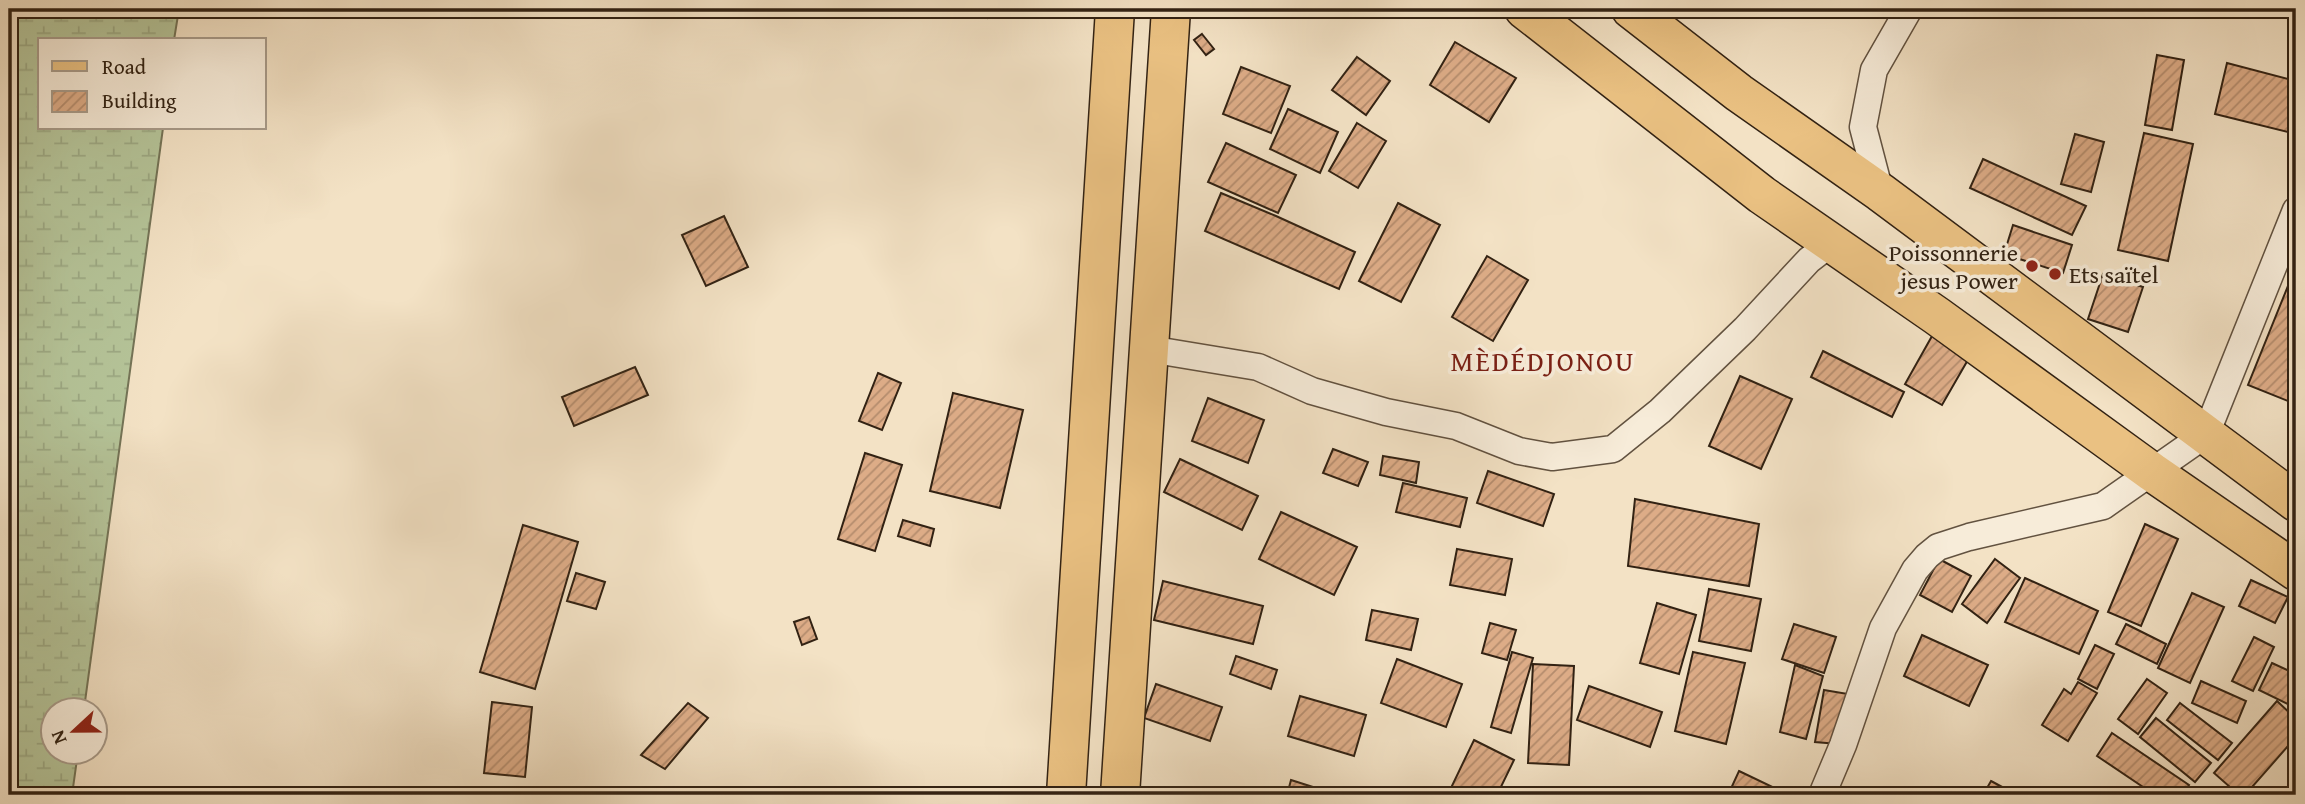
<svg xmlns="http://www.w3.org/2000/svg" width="2305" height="804" font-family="'Gentium Book Plus',serif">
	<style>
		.wetland { fill: url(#wetland-marsh); stroke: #747356; stroke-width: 2 }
		.building { fill: url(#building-hatch); stroke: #322213; stroke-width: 2 }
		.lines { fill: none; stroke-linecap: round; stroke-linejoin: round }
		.street-casing { stroke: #625240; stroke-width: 29 }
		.primary-casing { stroke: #322213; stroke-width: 41 }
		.street { stroke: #f7ecd9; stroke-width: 26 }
		.primary { stroke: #eac182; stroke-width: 38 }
		.poi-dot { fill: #8f2418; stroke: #f7ecd9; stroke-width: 2.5 }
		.labels { text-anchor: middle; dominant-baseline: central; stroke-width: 7; stroke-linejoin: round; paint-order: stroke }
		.poi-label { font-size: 24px; fill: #322213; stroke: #f7ecd9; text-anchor: end }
		.quarter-label { font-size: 28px; letter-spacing: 2px; fill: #7a1f14; stroke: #f7ecd9 }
	</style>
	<defs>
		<pattern id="wetland-marsh" width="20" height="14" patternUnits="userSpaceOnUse" patternTransform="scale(1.75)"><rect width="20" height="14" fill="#b5c499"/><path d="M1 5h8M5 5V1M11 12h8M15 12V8" fill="none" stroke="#9ca883"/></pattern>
		<pattern id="building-hatch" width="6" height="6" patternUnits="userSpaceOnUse" patternTransform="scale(1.75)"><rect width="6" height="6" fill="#ddac87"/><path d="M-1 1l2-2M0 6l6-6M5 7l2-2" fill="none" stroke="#b48c6d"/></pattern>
	</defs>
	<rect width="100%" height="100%" fill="#f3e2c5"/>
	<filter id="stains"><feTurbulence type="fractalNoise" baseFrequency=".00286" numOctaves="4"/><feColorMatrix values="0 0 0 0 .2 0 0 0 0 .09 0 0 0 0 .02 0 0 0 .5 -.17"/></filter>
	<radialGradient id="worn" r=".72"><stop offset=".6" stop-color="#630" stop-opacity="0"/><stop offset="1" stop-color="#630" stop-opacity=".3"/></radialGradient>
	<!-- wetland -->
	<polygon class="wetland" points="9,9 179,9 174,40 40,40 40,128 163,128 84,709 52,710 52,752 78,752 72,795 9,795"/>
	<!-- building -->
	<g class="building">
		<polygon points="969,9 991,9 987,18"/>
		<polygon points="1202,34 1214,49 1206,55 1194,40"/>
		<polygon points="1455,42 1516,78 1489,122 1430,85"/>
		<polygon points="2157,55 2184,60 2172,130 2145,125"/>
		<polygon points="1357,57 1390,81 1366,115 1332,90"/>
		<polygon points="2227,63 2296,81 2296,134 2215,114"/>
		<polygon points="1241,67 1290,86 1271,133 1223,114"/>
		<polygon points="1288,109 1338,132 1320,173 1270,149"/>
		<polygon points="1357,123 1386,141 1358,188 1329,171"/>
		<polygon points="2144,133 2193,144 2168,261 2118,250"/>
		<polygon points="2075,134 2104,142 2091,192 2061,184"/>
		<polygon points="1226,143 1296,175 1278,213 1208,182"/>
		<polygon points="1983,159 2086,206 2072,235 1970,188"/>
		<polygon points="1221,193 1276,216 1355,252 1339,289 1205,231"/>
		<polygon points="1398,203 1440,225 1401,302 1359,281"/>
		<polygon points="724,216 748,267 706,286 682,235"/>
		<polygon points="2013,225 2072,245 2063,273 2004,254"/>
		<polygon points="1487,256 1528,280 1493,341 1452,317"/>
		<polygon points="2296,266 2296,395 2293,403 2248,385"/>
		<polygon points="2103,274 2143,287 2128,332 2088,319"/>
		<polygon points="1936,329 1973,351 1942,405 1905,384"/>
		<polygon points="1823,351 1904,392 1892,417 1811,377"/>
		<polygon points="635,367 648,395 574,426 562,397"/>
		<polygon points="878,373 901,383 882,430 859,421"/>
		<polygon points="1740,376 1792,399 1761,469 1709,446"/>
		<polygon points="953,393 1023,410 1000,508 930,491"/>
		<polygon points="1208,398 1264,420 1248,463 1192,441"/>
		<polygon points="1333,449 1368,462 1358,486 1323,473"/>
		<polygon points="865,453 902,465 875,551 838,539"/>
		<polygon points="1383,456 1419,462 1416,483 1380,475"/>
		<polygon points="1180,459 1258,496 1242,530 1164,492"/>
		<polygon points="1488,471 1554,494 1543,526 1477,503"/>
		<polygon points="1403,483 1467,498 1460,527 1396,512"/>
		<polygon points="1635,499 1759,524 1749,586 1628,566"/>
		<polygon points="1281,512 1357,547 1334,595 1259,559"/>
		<polygon points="903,520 934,529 930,546 898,536"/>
		<polygon points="2145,524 2178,539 2141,626 2108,612"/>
		<polygon points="523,525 578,542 535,689 480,672"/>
		<polygon points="1457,549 1512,559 1505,595 1450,585"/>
		<polygon points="1939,559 1971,576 1952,612 1920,595"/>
		<polygon points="1995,559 2020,578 1987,623 1962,604"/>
		<polygon points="576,573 605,582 596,609 567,601"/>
		<polygon points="2025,578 2098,611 2079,654 2005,622"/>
		<polygon points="2251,580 2288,597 2275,623 2239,606"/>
		<polygon points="1163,581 1263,606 1253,644 1154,620"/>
		<polygon points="1709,589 1761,599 1751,651 1699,641"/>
		<polygon points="2192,593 2224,607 2190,683 2158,668"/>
		<polygon points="1657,603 1696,615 1679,674 1640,663"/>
		<polygon points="1372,610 1418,619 1411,650 1366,640"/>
		<polygon points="809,617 817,639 802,645 794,622"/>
		<polygon points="1490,623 1516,630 1507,660 1482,653"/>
		<polygon points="1794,624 1836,637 1824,673 1782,659"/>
		<polygon points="2126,624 2166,644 2157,664 2116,644"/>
		<polygon points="1922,635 1988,665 1969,706 1904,676"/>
		<polygon points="2254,637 2274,647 2253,691 2232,681"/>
		<polygon points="2095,645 2114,654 2097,689 2078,679"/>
		<polygon points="1512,652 1533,658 1511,733 1491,727"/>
		<polygon points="1693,652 1745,663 1726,744 1675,731"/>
		<polygon points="1236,656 1277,670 1271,689 1230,674"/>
		<polygon points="1397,659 1462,684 1446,727 1381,703"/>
		<polygon points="2272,663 2296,674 2296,708 2259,690"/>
		<polygon points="1533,664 1574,666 1569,765 1528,763"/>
		<polygon points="1795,665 1823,676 1806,739 1780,732"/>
		<polygon points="2147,679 2167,693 2138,734 2118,719"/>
		<polygon points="2201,681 2246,701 2237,723 2192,703"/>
		<polygon points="2078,682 2097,693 2068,741 2042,725 2064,689 2071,694"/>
		<polygon points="1156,684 1222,707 1210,741 1144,718"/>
		<polygon points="1589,686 1662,712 1650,747 1577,720"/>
		<polygon points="1824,690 1848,694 1838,744 1815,742"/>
		<polygon points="1300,696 1366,715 1354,756 1288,736"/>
		<polygon points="2277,701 2296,719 2296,737 2245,795 2239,795 2214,773"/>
		<polygon points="492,702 532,707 525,777 484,773"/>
		<polygon points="688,703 708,718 665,769 641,755"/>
		<polygon points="2180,703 2232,743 2218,760 2167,720"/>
		<polygon points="2156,718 2211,763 2195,782 2140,737"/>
		<polygon points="2112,733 2189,785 2182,795 2155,795 2097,756"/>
		<polygon points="1474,740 1514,760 1497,795 1461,795 1450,790"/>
		<polygon points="1739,771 1785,793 1784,795 1728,795"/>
		<polygon points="1291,780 1338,795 1287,795"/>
		<polygon points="1991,781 2017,795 1983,795"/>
	</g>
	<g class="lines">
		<!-- street casing -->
		<g class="street-casing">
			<g id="street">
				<polyline points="1880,192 1863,127 1874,70 1909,9"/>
				<polyline points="1149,349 1258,367 1312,391 1386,412 1456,426 1519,451 1552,457 1613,449 1660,411 1745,329 1809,260 1831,243"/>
				<polyline points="1822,795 1843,745 1883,628 1915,570 1927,556 1938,547 1969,537 2103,506 2206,434 2296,210"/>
			</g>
		</g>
		<!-- primary casing -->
		<g class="primary-casing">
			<g id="primary">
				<polyline points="1524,9 1762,195 1937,316 2152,472 2296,571"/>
				<polyline points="1631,9 1739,93 1880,192 2296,502"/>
				<polyline points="1066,795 1115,9"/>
				<polyline points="1120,795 1171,9"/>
			</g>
		</g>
		<!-- street -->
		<use href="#street" class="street"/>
		<!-- primary -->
		<use href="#primary" class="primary"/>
	</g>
	<!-- markers -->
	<g class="poi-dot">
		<circle cx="2032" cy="266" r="7"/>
		<circle cx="2055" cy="274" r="7"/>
	</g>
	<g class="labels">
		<!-- poi labels -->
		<g class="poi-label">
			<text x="2018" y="252">Poissonnerie<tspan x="2018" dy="28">jesus Power</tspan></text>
			<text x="2069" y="274" text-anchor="start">Ets saïtel</text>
		</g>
		<!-- quarter labels -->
		<g class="quarter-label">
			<text x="1543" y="360">MÈDÉDJONOU</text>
		</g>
	</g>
	<!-- margin -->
	<rect width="2305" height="804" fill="none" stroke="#f3e2c5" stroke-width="35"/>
	<rect x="10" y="10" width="2284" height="783" fill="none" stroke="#322213" stroke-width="3.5"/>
	<rect x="18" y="18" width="2270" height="769" fill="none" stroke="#322213" stroke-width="2"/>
	<!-- legend -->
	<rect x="38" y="38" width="228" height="91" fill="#f7ecd9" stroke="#a89b8a" stroke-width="2"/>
	<rect x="52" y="61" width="35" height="10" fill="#eac182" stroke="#a89b8a" stroke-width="2"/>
	<text x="102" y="74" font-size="21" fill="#322213">Road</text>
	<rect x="52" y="91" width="35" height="21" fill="url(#building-hatch)" stroke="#a89b8a" stroke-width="2"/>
	<text x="102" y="108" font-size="21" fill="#322213">Building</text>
	<!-- north arrow -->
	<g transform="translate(74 731) rotate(248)"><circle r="33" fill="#f7ecd9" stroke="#a89b8a" stroke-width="2"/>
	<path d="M0-5L12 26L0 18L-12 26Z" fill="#8f2418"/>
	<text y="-10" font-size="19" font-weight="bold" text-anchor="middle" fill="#322213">N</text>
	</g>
	<rect width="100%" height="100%" filter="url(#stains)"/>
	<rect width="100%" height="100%" fill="url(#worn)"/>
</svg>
